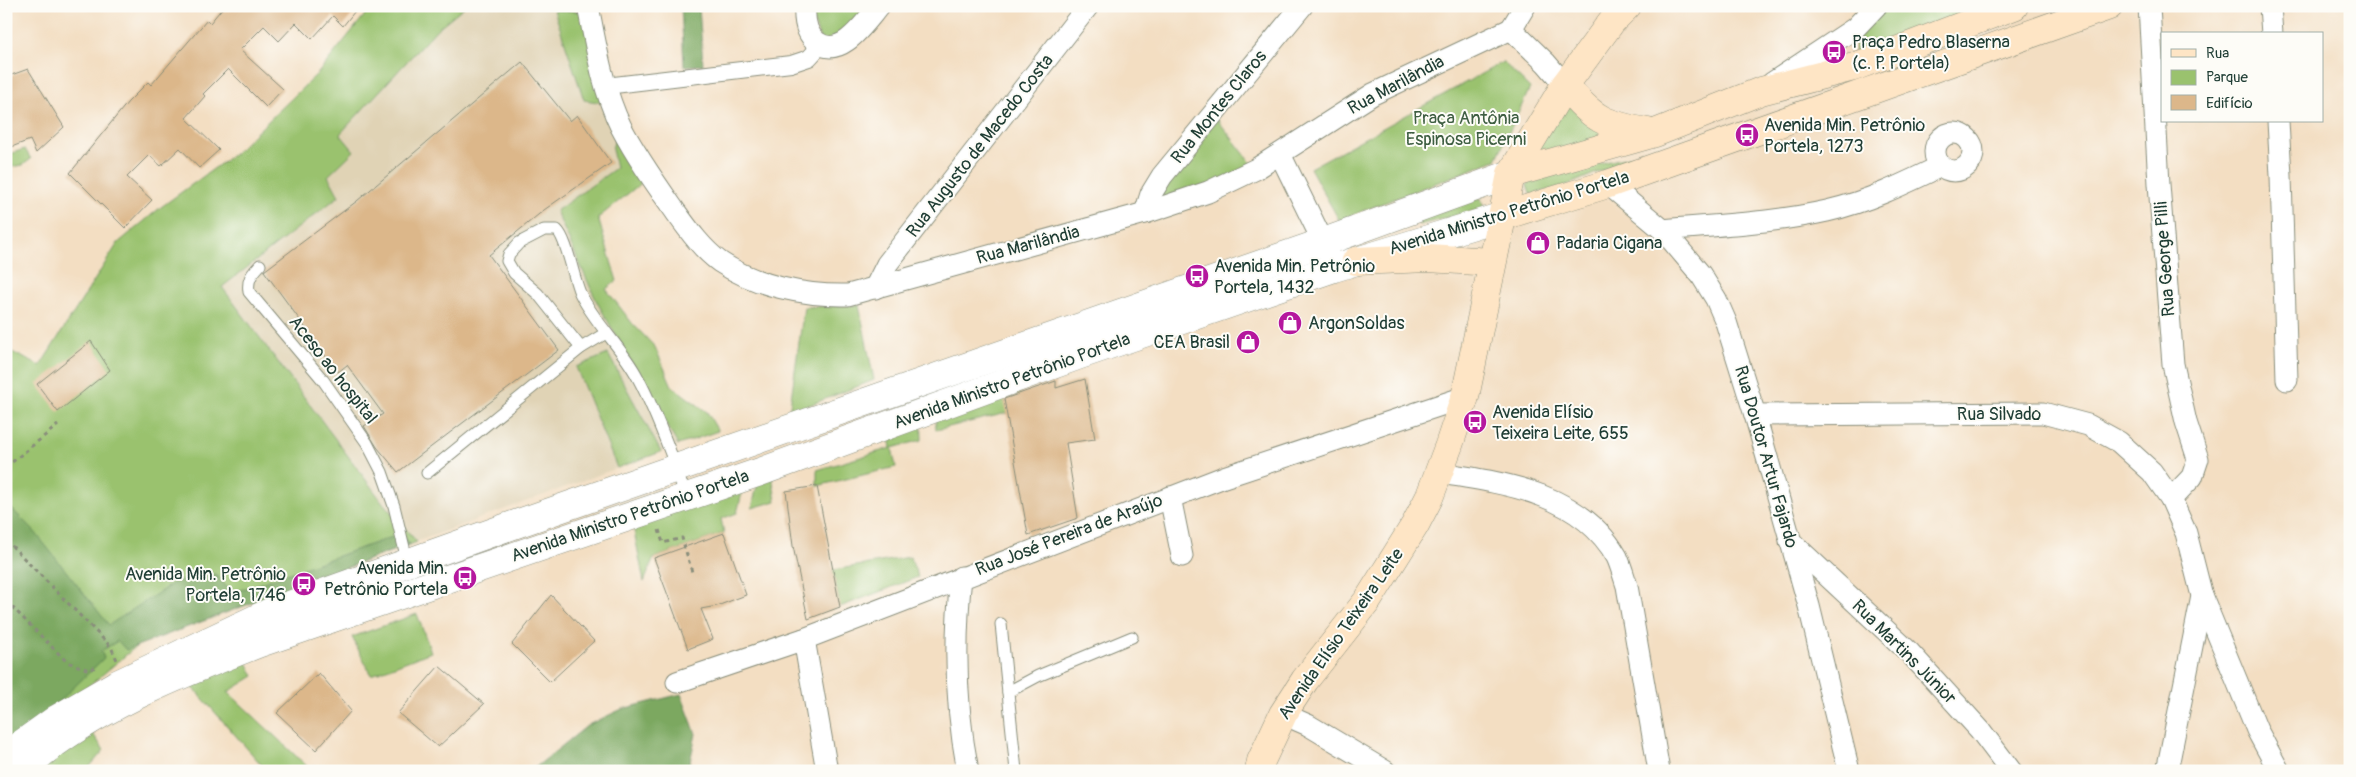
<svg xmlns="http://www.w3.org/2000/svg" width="2356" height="777" font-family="Pangolin,sans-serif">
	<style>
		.built { fill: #e0d3b5 }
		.green { fill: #9ac26e; stroke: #5c8051 }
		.forest { fill: #7ba861; stroke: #4d724a }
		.building { fill: #dcb78a }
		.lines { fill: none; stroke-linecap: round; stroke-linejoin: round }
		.service-casing { stroke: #898e7b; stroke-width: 13 }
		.pedestrian-casing { stroke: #898e7b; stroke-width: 18 }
		.minor-casing { stroke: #898e7b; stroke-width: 23 }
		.tertiary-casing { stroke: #898e7b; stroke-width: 29 }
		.secondary-casing { stroke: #898e7b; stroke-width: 29 }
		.path { stroke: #898e7b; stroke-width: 3; stroke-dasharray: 4 4; stroke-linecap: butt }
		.service { stroke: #fff; stroke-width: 11 }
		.pedestrian { stroke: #fff; stroke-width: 16 }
		.minor { stroke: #fff; stroke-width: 21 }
		.tertiary { stroke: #fff; stroke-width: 28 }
		.secondary { stroke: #fee5c5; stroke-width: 28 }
		.labels { text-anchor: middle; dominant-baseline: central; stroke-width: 4; stroke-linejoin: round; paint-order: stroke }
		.poi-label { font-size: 18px; fill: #1f3d34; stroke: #fdfcf7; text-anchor: start }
		.street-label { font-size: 18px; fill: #1f3d34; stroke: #fdfcf7 }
		.park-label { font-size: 18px; fill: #3e5e42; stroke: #fdfcf7 }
	</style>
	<rect width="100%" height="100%" fill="#fdfcf7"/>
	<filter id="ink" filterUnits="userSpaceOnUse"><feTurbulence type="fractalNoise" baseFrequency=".02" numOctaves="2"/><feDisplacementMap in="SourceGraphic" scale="10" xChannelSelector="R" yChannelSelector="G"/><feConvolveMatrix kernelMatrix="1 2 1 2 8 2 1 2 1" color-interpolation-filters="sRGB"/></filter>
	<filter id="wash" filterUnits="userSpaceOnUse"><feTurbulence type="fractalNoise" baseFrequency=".0096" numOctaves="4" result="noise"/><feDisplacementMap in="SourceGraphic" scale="20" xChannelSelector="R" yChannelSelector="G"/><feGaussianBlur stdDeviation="1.12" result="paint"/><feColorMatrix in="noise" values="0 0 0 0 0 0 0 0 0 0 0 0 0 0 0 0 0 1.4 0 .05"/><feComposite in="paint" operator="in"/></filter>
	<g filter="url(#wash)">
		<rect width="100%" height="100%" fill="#f3dec2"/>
		<!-- built -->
		<polygon class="built" points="372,6 588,6 623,130 612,149 616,168 564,206 606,289 632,323 655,347 672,386 707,412 718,431 410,544 161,207 234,154 319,72"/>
		<!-- green -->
		<g class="green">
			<polygon points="372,6 465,6 437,29 340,134 354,151 328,176 339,196 222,287 383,503 417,542 138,645 6,755 6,349 40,366 118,243 161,207 234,154 319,72"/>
			<polygon points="807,6 871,6 857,28 822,43"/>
			<polygon points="1876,6 2013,6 1854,67 1855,28"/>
			<polygon points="554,10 589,12 612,104 584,100"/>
			<polygon points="1503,62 1530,88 1496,160 1339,220 1310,168"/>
			<polygon points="1565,85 1655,133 1511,174"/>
			<polygon points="1213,114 1256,169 1145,213"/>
			<polygon points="616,136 651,175 598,218 617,281 606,289 632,323 655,347 672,386 707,412 718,431 678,445 597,302 556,211 616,168 612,149"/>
			<polygon points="25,149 31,159 23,165 6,168 6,155"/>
			<polygon points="1642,154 1570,184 1531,195 1527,185 1533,178"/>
			<polygon points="1481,198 1484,208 1419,225 1417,219"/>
			<polygon points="859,305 874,380 789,413 804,307"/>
			<polygon points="608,354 661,452 617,468 576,367"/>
			<polygon points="1017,378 1024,409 936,430 935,408"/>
			<polygon points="921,413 922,440 892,448 896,467 817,486 817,470 891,448 887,426"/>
			<polygon points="771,468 776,501 752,508 760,472"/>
			<polygon points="746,477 737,513 721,519 724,533 654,558 644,582 631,516"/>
			<polygon points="910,557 918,577 840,607 833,570"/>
			<polygon points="417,614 431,652 371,675 352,637"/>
			<polygon points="241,651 254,676 228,692 312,771 267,771 181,674"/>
			<polygon points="86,724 104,750 86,771 18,771"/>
		</g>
		<!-- forest -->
		<g class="forest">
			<polygon points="681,6 699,6 703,65 684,66"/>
			<polygon points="6,503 34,531 109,625 175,582 215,574 232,593 401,534 410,544 126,650 118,641 101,651 104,658 6,753"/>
			<polygon points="681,694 696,734 688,771 531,771 588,725 622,709"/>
		</g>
		<g id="blocks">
			<!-- building -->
			<g class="building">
				<polygon points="224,6 359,6 343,26 333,16 312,39 296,23 279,41 264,26 240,50 283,89 266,107 228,69 203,94 205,96 186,118 219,150 199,168 180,148 161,166 149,155 127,177 152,200 125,228 70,173 128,102 148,82 151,85 207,20 210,23"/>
				<polygon points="522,62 570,121 577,115 611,163 544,210 489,255 559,350 398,472 377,447 364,426 383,414 347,365 338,372 309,335 310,334 264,271 357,201"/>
				<polygon points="28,69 64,127 36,153 30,140 6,149 6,77"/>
				<polygon points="91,341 110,370 58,412 37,384"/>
				<polygon points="1085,379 1095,439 1066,443 1078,518 1028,535 1004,399 1056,381 1056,388"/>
				<polygon points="817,486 840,607 808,619 793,546 786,491"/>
				<polygon points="724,533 746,595 717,606 701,609 713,639 688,649 654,558"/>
				<polygon points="551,595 594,641 550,682 512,644"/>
				<polygon points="439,666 484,704 438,747 398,713"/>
				<polygon points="319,673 351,711 316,750 277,713"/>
			</g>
		</g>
	</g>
	<g filter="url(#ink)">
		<use href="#blocks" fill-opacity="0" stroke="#898e7b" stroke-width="1"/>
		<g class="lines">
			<!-- service casing -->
			<g class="service-casing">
				<g id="service">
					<path d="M260 265C252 274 247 279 249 292L323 380 367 443 382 472 394 506 408 564"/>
					<path d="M581 348 538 294 514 273 507 261 509 254 519 243 544 230H557C567 239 573 277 580 293 595 324 622 347 638 378 651 402 661 428 671 454 676 468 679 484 688 496"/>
					<polyline points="427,473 581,348 606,333"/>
					<polyline points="1001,624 1016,771"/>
					<polyline points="1008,692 1038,676 1132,637"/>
				</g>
			</g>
			<!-- pedestrian casing -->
			<g class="pedestrian-casing">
				<polyline id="pedestrian" points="606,86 791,64 809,58 821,45"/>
			</g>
			<!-- minor casing -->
			<g class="minor-casing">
				<g id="minor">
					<path d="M588 6C596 47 603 90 621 127 636 156 656 184 675 211 688 229 702 249 720 262 756 286 805 296 848 295L1145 213 1208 192 1256 169 1373 94 1511 29"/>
					<path d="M805 6C804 20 806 34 817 42 841 60 865 22 879 6"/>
					<polyline points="2149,6 2159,184 2173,364 2186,422 2198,459 2192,477 2171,499"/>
					<polyline points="2270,6 2272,34"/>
					<polyline points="1511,29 1546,63 1565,85"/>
					<polyline points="1511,29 1525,6"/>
					<polyline points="1772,83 1855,28 1876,6"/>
					<polyline points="2278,121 2281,176 2287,380"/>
					<circle cx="1954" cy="152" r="19"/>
					<polyline points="1280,154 1330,256"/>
					<polyline points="1608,184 1663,230 1701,275 1716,299 1726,322 1755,415 1809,606 1849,771"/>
					<polyline points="1145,213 1151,194 1162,176 1302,6"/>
					<path d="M1663 230C1717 225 1773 223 1827 211 1867 202 1904 184 1941 166"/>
					<polyline points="875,288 887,264 1088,6"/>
					<polyline points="1755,415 2043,413 2088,425 2119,442 2152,472 2171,499 2186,533 2202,596 2167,771"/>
					<path d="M1439 473C1505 483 1581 493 1617 557 1621 566 1624 577 1627 586L1659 771"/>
					<polyline points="1170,497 1182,556"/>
					<polyline points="1790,541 1910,653 1980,730 2011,771"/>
					<path d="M961 577C954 643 955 705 968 771"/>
					<polyline points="2202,596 2257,730 2279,771"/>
					<polyline points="804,639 827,771"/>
					<polyline points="677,682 804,639 1224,477 1465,397"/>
					<polyline points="1283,714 1308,725 1385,771"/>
				</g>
			</g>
			<!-- tertiary casing -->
			<g class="tertiary-casing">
				<g id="tertiary">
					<polyline points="6,755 58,718 115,685 270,612 516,524 1324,242 1511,174"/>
					<path d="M21 771C86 711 178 675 260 643L760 472 1080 355 1334 268 1503 216"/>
				</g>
			</g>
			<!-- secondary casing -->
			<g class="secondary-casing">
				<g id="secondary">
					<path d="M1565 85C1592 119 1605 125 1648 132"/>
					<polyline points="1511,174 1655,133 1761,91 1854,67 2014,6"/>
					<polyline points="1503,216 1608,184 2109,6"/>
					<polyline points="1356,261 1428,258 1492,262"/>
					<polyline points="1259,771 1261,761 1283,714 1305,680 1368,600 1415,525 1429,498 1449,445 1465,397 1511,174 1565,85 1612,21 1627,6"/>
				</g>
			</g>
			<!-- path -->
			<g class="path">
				<polyline points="6,467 58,425"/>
				<polyline points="659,530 663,543 682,538 692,572"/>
				<polyline points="6,540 111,647 117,660"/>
				<polyline points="6,601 67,662 89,670 98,666"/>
			</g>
			<!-- service -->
			<use href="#service" class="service"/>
			<!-- pedestrian -->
			<use href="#pedestrian" class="pedestrian"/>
			<!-- minor -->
			<use href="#minor" class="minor"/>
			<!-- tertiary -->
			<use href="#tertiary" class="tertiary"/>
			<!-- secondary -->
			<use href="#secondary" class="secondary"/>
		</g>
	</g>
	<!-- icons -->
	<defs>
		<g id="bus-disc" transform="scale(1.25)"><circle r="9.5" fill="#b5179e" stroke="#fdfcf7"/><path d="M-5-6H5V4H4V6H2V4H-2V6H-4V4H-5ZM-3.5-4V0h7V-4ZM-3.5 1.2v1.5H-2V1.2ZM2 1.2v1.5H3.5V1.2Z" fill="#fff"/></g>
		<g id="shop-disc" transform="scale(1.25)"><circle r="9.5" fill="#b5179e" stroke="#fdfcf7"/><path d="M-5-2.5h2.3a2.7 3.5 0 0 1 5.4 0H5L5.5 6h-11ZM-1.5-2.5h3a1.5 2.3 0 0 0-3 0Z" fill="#fff"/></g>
	</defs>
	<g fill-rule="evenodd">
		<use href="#bus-disc" x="1834" y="52"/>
		<use href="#bus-disc" x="1747" y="135"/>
		<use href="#shop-disc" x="1538" y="243"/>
		<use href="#bus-disc" x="1197" y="276"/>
		<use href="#shop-disc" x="1290" y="323"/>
		<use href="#shop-disc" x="1248" y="342"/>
		<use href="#bus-disc" x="1475" y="422"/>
		<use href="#bus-disc" x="465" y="578"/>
		<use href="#bus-disc" x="304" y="584"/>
	</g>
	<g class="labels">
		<!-- poi labels -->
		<g class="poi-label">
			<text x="1852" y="42">Praça Pedro Blaserna<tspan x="1852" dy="21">(c. P. Portela)</tspan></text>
			<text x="1764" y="125">Avenida Min. Petrônio<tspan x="1764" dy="21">Portela, 1273</tspan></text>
			<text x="1556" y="243">Padaria Cigana</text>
			<text x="1214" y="266">Avenida Min. Petrônio<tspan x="1214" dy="21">Portela, 1432</tspan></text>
			<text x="1308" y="323">ArgonSoldas</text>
			<text x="1230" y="342" text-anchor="end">CEA Brasil</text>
			<text x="1492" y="412">Avenida Elísio<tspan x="1492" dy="21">Teixeira Leite, 655</tspan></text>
			<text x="448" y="568" text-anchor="end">Avenida Min.<tspan x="448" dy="21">Petrônio Portela</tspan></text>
			<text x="286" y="574" text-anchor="end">Avenida Min. Petrônio<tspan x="286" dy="21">Portela, 1746</tspan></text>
		</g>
		<!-- street labels -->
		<g class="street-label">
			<text transform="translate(1396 85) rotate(-28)">Rua Marilândia</text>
			<text transform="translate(1219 107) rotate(-51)">Rua Montes Claros</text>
			<text transform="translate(980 146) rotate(-52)">Rua Augusto de Macedo Costa</text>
			<text transform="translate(1509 213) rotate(-17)">Avenida Ministro Petrônio Portela</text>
			<text transform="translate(1028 245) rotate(-15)">Rua Marilândia</text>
			<text transform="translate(2165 259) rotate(-94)">Rua George Pilli</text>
			<text transform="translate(333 370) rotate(52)">Aceso ao hospital</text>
			<text transform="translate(1012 381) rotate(-20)">Avenida Ministro Petrônio Portela</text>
			<text x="1999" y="414">Rua Silvado</text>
			<text transform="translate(1766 457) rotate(74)">Rua Doutor Artur Fajardo</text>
			<text transform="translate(630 516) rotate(-19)">Avenida Ministro Petrônio Portela</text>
			<text transform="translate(1069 535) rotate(-21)">Rua José Pereira de Araújo</text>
			<text transform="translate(1341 634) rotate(-55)">Avenida Elísio Teixeira Leite</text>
			<text transform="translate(1904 652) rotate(45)">Rua Martins Júnior</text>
		</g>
		<!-- park labels -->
		<g class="park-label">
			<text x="1466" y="118">Praça Antônia<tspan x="1466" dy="21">Espinosa Picerni</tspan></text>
		</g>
	</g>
	<!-- margin -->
	<rect width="2356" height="777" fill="none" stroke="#fdfcf7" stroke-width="25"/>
	<!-- legend -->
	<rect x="2161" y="32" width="162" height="90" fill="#fdfcf7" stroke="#a4b0a9"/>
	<rect x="2171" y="49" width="25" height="8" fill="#fee5c5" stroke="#a4b0a9"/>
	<text x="2206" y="58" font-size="15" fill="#1f3d34">Rua</text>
	<rect x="2171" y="70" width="25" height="15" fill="#9ac26e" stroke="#a4b0a9"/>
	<text x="2206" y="82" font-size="15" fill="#1f3d34">Parque</text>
	<rect x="2171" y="95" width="25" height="15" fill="#dcb78a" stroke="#a4b0a9"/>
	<text x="2206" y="108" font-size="15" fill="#1f3d34">Edifício</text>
</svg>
